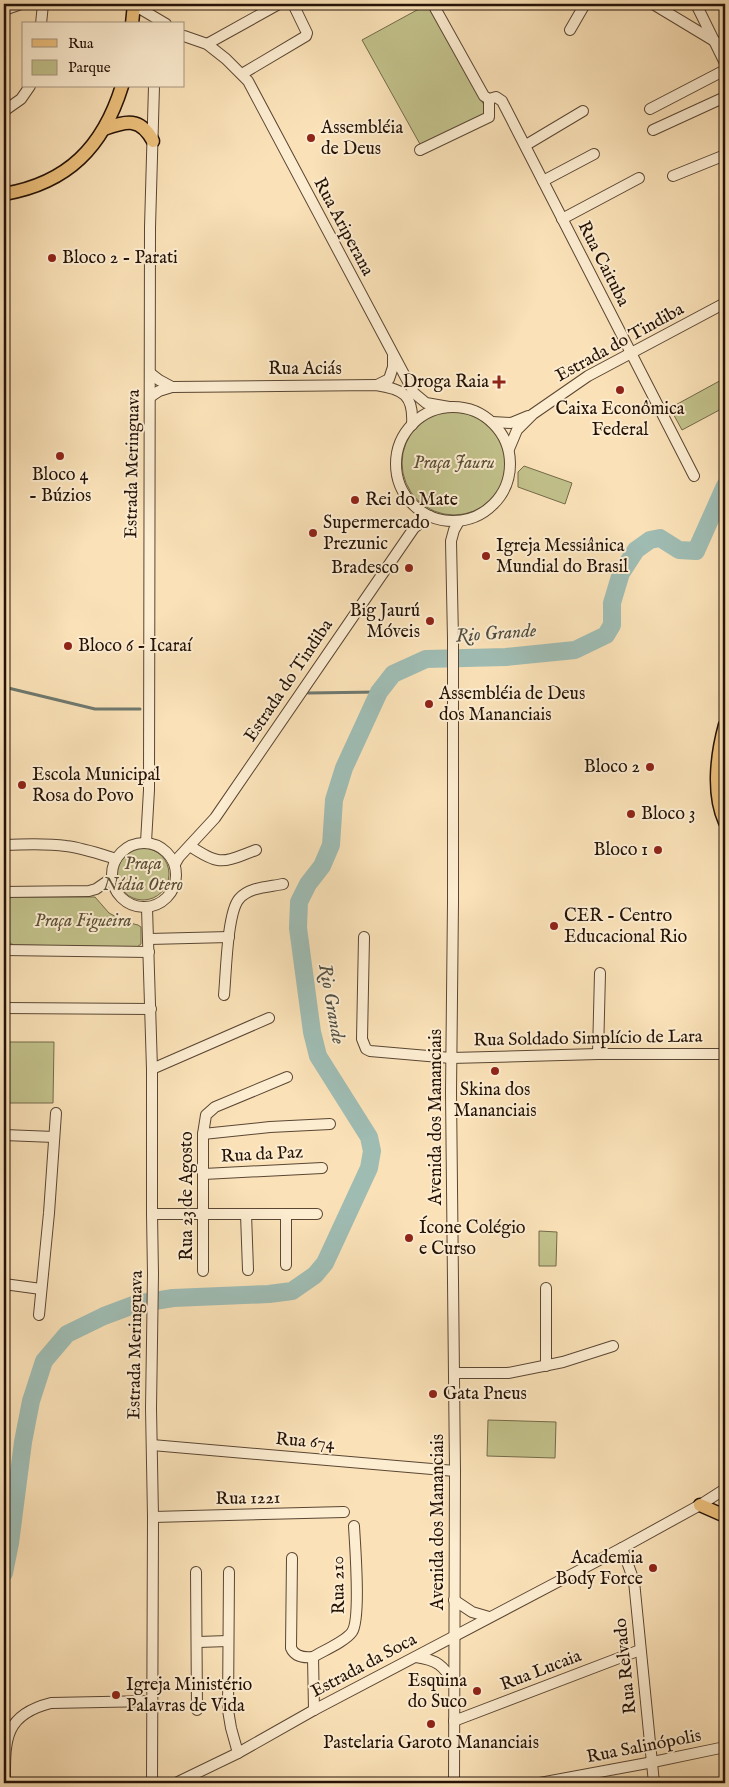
<svg xmlns="http://www.w3.org/2000/svg" width="729" height="1787" font-family="'IM FELL English',serif">
	<style>
		.green { fill: #c2c18b; stroke: #736a49 }
		.lines { fill: none; stroke-linecap: round; stroke-linejoin: round }
		.stream { stroke: #6e786e; stroke-width: 3 }
		.river { stroke: #9fbcb3; stroke-width: 18 }
		.minor-casing { stroke: #5a4633; stroke-width: 12 }
		.major-casing { stroke: #241207; stroke-width: 15 }
		.minor { stroke: #fcecd0; stroke-width: 10 }
		.major { stroke: #edc07c; stroke-width: 12 }
		.poi-dot { fill: #8f2418; stroke: #fcecd0; stroke-width: 2 }
		.labels { text-anchor: middle; dominant-baseline: central; stroke-width: 4; stroke-linejoin: round; paint-order: stroke }
		.poi-label { font-size: 18px; fill: #241207; stroke: #fcecd0; text-anchor: start }
		.street-label { font-size: 18px; fill: #241207; stroke: #fcecd0 }
		.park-label { font-size: 18px; font-style: italic; fill: #5b4f35; stroke: #fcecd0 }
		.water-label { font-size: 19px; font-style: italic; fill: #4f4e43; stroke: #fcecd0 }
	</style>
	<rect width="100%" height="100%" fill="#fae1b7"/>
	<filter id="stains"><feTurbulence type="fractalNoise" baseFrequency=".004" numOctaves="4"/><feColorMatrix values="0 0 0 0 .2 0 0 0 0 .09 0 0 0 0 .02 0 0 0 .5 -.17"/></filter>
	<radialGradient id="worn" r=".72"><stop offset=".6" stop-color="#630" stop-opacity="0"/><stop offset="1" stop-color="#630" stop-opacity=".3"/></radialGradient>
	<!-- green -->
	<g class="green">
		<polygon points="428,4 488,112 421,146 362,40"/>
		<polygon points="725,378 725,407 682,430 670,408"/>
		<circle cx="454" cy="463" r="52"/>
		<polygon points="524,466 572,483 565,504 518,487 518,472"/>
		<circle cx="143" cy="874" r="26"/>
		<path d="M12 897H95L109 913 126 922 138 925 141 927V944L137 947 14 945C0 940 5 916 6 903L8 899Z"/>
		<polygon points="9,1042 54,1042 53,1103 9,1103"/>
		<polygon points="539,1231 557,1232 556,1266 539,1266"/>
		<polygon points="488,1420 556,1422 555,1458 487,1456"/>
	</g>
	<g class="lines">
		<!-- stream -->
		<g class="stream">
			<polyline points="4,687 95,709 140,709"/>
			<polyline points="308,693 379,692"/>
		</g>
		<!-- river -->
		<polyline class="river" points="4,1573 10,1543 23,1442 31,1401 44,1361 67,1334 104,1316 136,1304 173,1298 269,1294 292,1291 315,1275 325,1263 369,1168 372,1151 369,1137 318,1056 312,1032 298,928 299,902 308,884 322,866 331,845 334,800 344,768 379,692 393,674 426,659 506,657 575,650 606,635 612,625 612,603 621,573 636,550 650,540 660,538 679,550 696,551 725,486"/>
		<!-- minor casing -->
		<g class="minor-casing">
			<g id="minor">
				<polyline points="653,4 716,42"/>
				<polyline points="696,4 725,63"/>
				<polyline points="134,5 166,24"/>
				<polyline points="435,8 484,96 489,99 496,97 502,101 694,476"/>
				<polyline points="4,10 21,4"/>
				<polyline points="41,24 43,4"/>
				<polyline points="570,30 585,4"/>
				<polyline points="184,36 207,44 226,59 248,81 414,393 426,403 449,407"/>
				<polyline points="207,44 279,4"/>
				<polyline points="242,74 306,36 307,33 293,4"/>
				<polyline points="650,109 725,70"/>
				<polyline points="4,111 21,99 30,86"/>
				<polyline points="653,130 725,97"/>
				<polyline points="526,145 583,111"/>
				<polyline points="420,150 489,117 489,99"/>
				<polyline points="673,176 725,155"/>
				<polyline points="543,181 594,154"/>
				<polyline points="562,219 639,178"/>
				<polyline points="150,373 159,380 172,387"/>
				<polyline points="377,385 389,379 393,367 393,355"/>
				<path d="M150 397 159 391 172 387 376 385C403 389 414 395 412 425"/>
				<circle cx="453" cy="464" r="57"/>
				<polyline points="492,422 511,423 528,416"/>
				<polyline points="509,449 517,430 533,414 588,376 725,303"/>
				<polyline points="146,842 149,790 150,227 154,86"/>
				<circle cx="144" cy="875" r="32"/>
				<path d="M4 845C25 844 46 843 66 846 83 848 100 854 116 859"/>
				<path d="M190 846C221 867 223 862 256 850"/>
				<polyline points="175,864 179,857 215,818 414,528 430,516"/>
				<polyline points="4,892 89,891 96,889 112,878"/>
				<polyline points="147,908 152,1069 152,1214 153,1274 151,1408 153,1517 152,1783"/>
				<polyline points="364,937 362,1039 366,1049 370,1051 451,1058 598,1054 725,1054"/>
				<polyline points="149,939 229,937"/>
				<polyline points="4,950 149,952"/>
				<path d="M224 995C226 975 227 913 239 899 249 887 269 887 283 884"/>
				<polyline points="4,1008 151,1009"/>
				<polyline points="598,1054 600,973"/>
				<polyline points="152,1069 269,1018"/>
				<polyline points="203,1134 270,1127 330,1124"/>
				<polyline points="4,1135 54,1137"/>
				<polyline points="204,1174 322,1168"/>
				<polyline points="152,1214 317,1214"/>
				<polyline points="246,1214 248,1270"/>
				<polyline points="286,1265 286,1214"/>
				<polyline points="203,1271 203,1134 206,1115 215,1107 287,1077"/>
				<polyline points="4,1284 41,1289"/>
				<polyline points="39,1315 49,1213 56,1113"/>
				<polyline points="546,1366 546,1288"/>
				<polyline points="454,1373 508,1373 563,1362 613,1346"/>
				<polyline points="152,1445 455,1471"/>
				<polyline points="153,1517 344,1512"/>
				<polyline points="622,1548 634,1581 654,1783"/>
				<path d="M292 1558 291 1648C295 1657 304 1658 313 1657"/>
				<polyline points="196,1572 197,1710"/>
				<polyline points="229,1572 228,1710 231,1728 238,1753"/>
				<polyline points="454,1600 472,1612 489,1617"/>
				<polyline points="198,1642 228,1641"/>
				<path d="M416 1657C437 1660 443 1665 454 1683"/>
				<path d="M314 1710 313 1657C323 1651 346 1641 352 1632 361 1619 355 1545 354 1526"/>
				<polyline points="454,1721 640,1650"/>
				<path d="M5 1783C5 1741 3 1715 51 1703L152 1701"/>
				<polyline points="176,1783 238,1753 314,1710 622,1548 700,1505 725,1489"/>
				<polyline points="454,1783 455,1471 451,1092 453,902 453,639 451,541 454,530 459,521"/>
				<polyline points="540,1783 653,1762 725,1747"/>
			</g>
		</g>
		<!-- major casing -->
		<g class="major-casing">
			<g id="major">
				<polyline points="132,24 134,4"/>
				<path d="M104 129C127 121 140 117 153 141"/>
				<path d="M4 194C68 183 103 147 122 86"/>
				<path d="M725 725C717 754 712 794 725 822"/>
				<polyline points="700,1505 725,1516"/>
			</g>
		</g>
		<!-- minor -->
		<use href="#minor" class="minor"/>
		<!-- major -->
		<use href="#major" class="major"/>
	</g>
	<!-- markers -->
	<g class="poi-dot">
		<circle cx="311" cy="138" r="5"/>
		<circle cx="52" cy="258" r="5"/>
		<path d="M496.5 374.5h5v5h5v5h-5v5h-5v-5h-5v-5h5z"/>
		<circle cx="620" cy="390" r="5"/>
		<circle cx="60" cy="456" r="5"/>
		<circle cx="355" cy="500" r="5"/>
		<circle cx="313" cy="533" r="5"/>
		<circle cx="486" cy="556" r="5"/>
		<circle cx="409" cy="568" r="5"/>
		<circle cx="430" cy="621" r="5"/>
		<circle cx="68" cy="646" r="5"/>
		<circle cx="429" cy="704" r="5"/>
		<circle cx="650" cy="767" r="5"/>
		<circle cx="22" cy="785" r="5"/>
		<circle cx="631" cy="814" r="5"/>
		<circle cx="658" cy="850" r="5"/>
		<circle cx="554" cy="926" r="5"/>
		<circle cx="495" cy="1071" r="5"/>
		<circle cx="409" cy="1238" r="5"/>
		<circle cx="433" cy="1394" r="5"/>
		<circle cx="653" cy="1568" r="5"/>
		<circle cx="477" cy="1691" r="5"/>
		<circle cx="116" cy="1695" r="5"/>
		<circle cx="431" cy="1724" r="5"/>
	</g>
	<g class="labels">
		<!-- poi labels -->
		<g class="poi-label">
			<text x="321" y="128">Assembléia<tspan x="321" dy="21">de Deus</tspan></text>
			<text x="62" y="258">Bloco 2 - Parati</text>
			<text x="489" y="382" text-anchor="end">Droga Raia</text>
			<text x="620" y="409" text-anchor="middle">Caixa Econômica<tspan x="620" dy="21">Federal</tspan></text>
			<text x="60" y="475" text-anchor="middle">Bloco 4<tspan x="60" dy="21">- Búzios</tspan></text>
			<text x="365" y="500">Rei do Mate</text>
			<text x="323" y="523">Supermercado<tspan x="323" dy="21">Prezunic</tspan></text>
			<text x="496" y="546">Igreja Messiânica<tspan x="496" dy="21">Mundial do Brasil</tspan></text>
			<text x="399" y="568" text-anchor="end">Bradesco</text>
			<text x="420" y="611" text-anchor="end">Big Jaurú<tspan x="420" dy="21">Móveis</tspan></text>
			<text x="78" y="646">Bloco 6 - Icaraí</text>
			<text x="439" y="694">Assembléia de Deus<tspan x="439" dy="21">dos Mananciais</tspan></text>
			<text x="640" y="767" text-anchor="end">Bloco 2</text>
			<text x="32" y="775">Escola Municipal<tspan x="32" dy="21">Rosa do Povo</tspan></text>
			<text x="641" y="814">Bloco 3</text>
			<text x="648" y="850" text-anchor="end">Bloco 1</text>
			<text x="564" y="916">CER - Centro<tspan x="564" dy="21">Educacional Rio</tspan></text>
			<text x="495" y="1090" text-anchor="middle">Skina dos<tspan x="495" dy="21">Mananciais</tspan></text>
			<text x="419" y="1228">Ícone Colégio<tspan x="419" dy="21">e Curso</tspan></text>
			<text x="443" y="1394">Gata Pneus</text>
			<text x="643" y="1558" text-anchor="end">Academia<tspan x="643" dy="21">Body Force</tspan></text>
			<text x="467" y="1681" text-anchor="end">Esquina<tspan x="467" dy="21">do Suco</tspan></text>
			<text x="126" y="1685">Igreja Ministério<tspan x="126" dy="21">Palavras de Vida</tspan></text>
			<text x="431" y="1743" text-anchor="middle">Pastelaria Garoto Mananciais</text>
		</g>
		<!-- street labels -->
		<g class="street-label">
			<text transform="translate(343 227) rotate(62)">Rua Ariperana</text>
			<text transform="translate(603 264) rotate(63)">Rua Caituba</text>
			<text transform="translate(620 343) rotate(-29)">Estrada do Tindiba</text>
			<text x="305" y="369">Rua Aciás</text>
			<text transform="translate(133 464) rotate(-89)">Estrada Meringuava</text>
			<text transform="translate(289 681) rotate(-56)">Estrada do Tindiba</text>
			<text transform="translate(588 1039) rotate(-1)">Rua Soldado Simplício de Lara</text>
			<text transform="translate(436 1117) rotate(-90)">Avenida dos Mananciais</text>
			<text transform="translate(262 1155) rotate(-3)">Rua da Paz</text>
			<text transform="translate(187 1196) rotate(-90)">Rua 23 de Agosto</text>
			<text transform="translate(136 1345) rotate(-89)">Estrada Meringuava</text>
			<text transform="translate(305 1442) rotate(5)">Rua 674</text>
			<text transform="translate(248 1499) rotate(-1)">Rua 1221</text>
			<text transform="translate(438 1522) rotate(-90)">Avenida dos Mananciais</text>
			<text transform="translate(339 1585) rotate(-91)">Rua 210</text>
			<text transform="translate(364 1666) rotate(-28)">Estrada da Soca</text>
			<text transform="translate(626 1666) rotate(-96)">Rua Relvado</text>
			<text transform="translate(541 1671) rotate(-21)">Rua Lucaia</text>
			<text transform="translate(644 1747) rotate(-11)">Rua Salinópolis</text>
		</g>
		<!-- park labels -->
		<g class="park-label">
			<text x="454" y="463">Praça Jauru</text>
			<text x="143" y="864">Praça<tspan x="143" dy="21">Nídia Otero</tspan></text>
			<text x="83" y="921">Praça Figueira</text>
		</g>
		<!-- water labels -->
		<g class="water-label">
			<text transform="translate(496 634) rotate(-4)">Rio Grande</text>
			<text transform="translate(331 1004) rotate(80)">Rio Grande</text>
		</g>
	</g>
	<!-- margin -->
	<rect width="729" height="1787" fill="none" stroke="#fae1b7" stroke-width="20"/>
	<rect x="5" y="5" width="719" height="1777" fill="none" stroke="#241207" stroke-width="2.5"/>
	<rect x="10" y="10" width="709" height="1767" fill="none" stroke="#241207"/>
	<!-- legend -->
	<rect x="22" y="22" width="162" height="65" fill="#fcecd0" stroke="#a69580"/>
	<rect x="32" y="39" width="25" height="8" fill="#edc07c" stroke="#a69580"/>
	<text x="68" y="48" font-size="15" fill="#241207">Rua</text>
	<rect x="32" y="60" width="25" height="15" fill="#c2c18b" stroke="#a69580"/>
	<text x="68" y="72" font-size="15" fill="#241207">Parque</text>
	<rect width="100%" height="100%" filter="url(#stains)"/>
	<rect width="100%" height="100%" fill="url(#worn)"/>
</svg>
